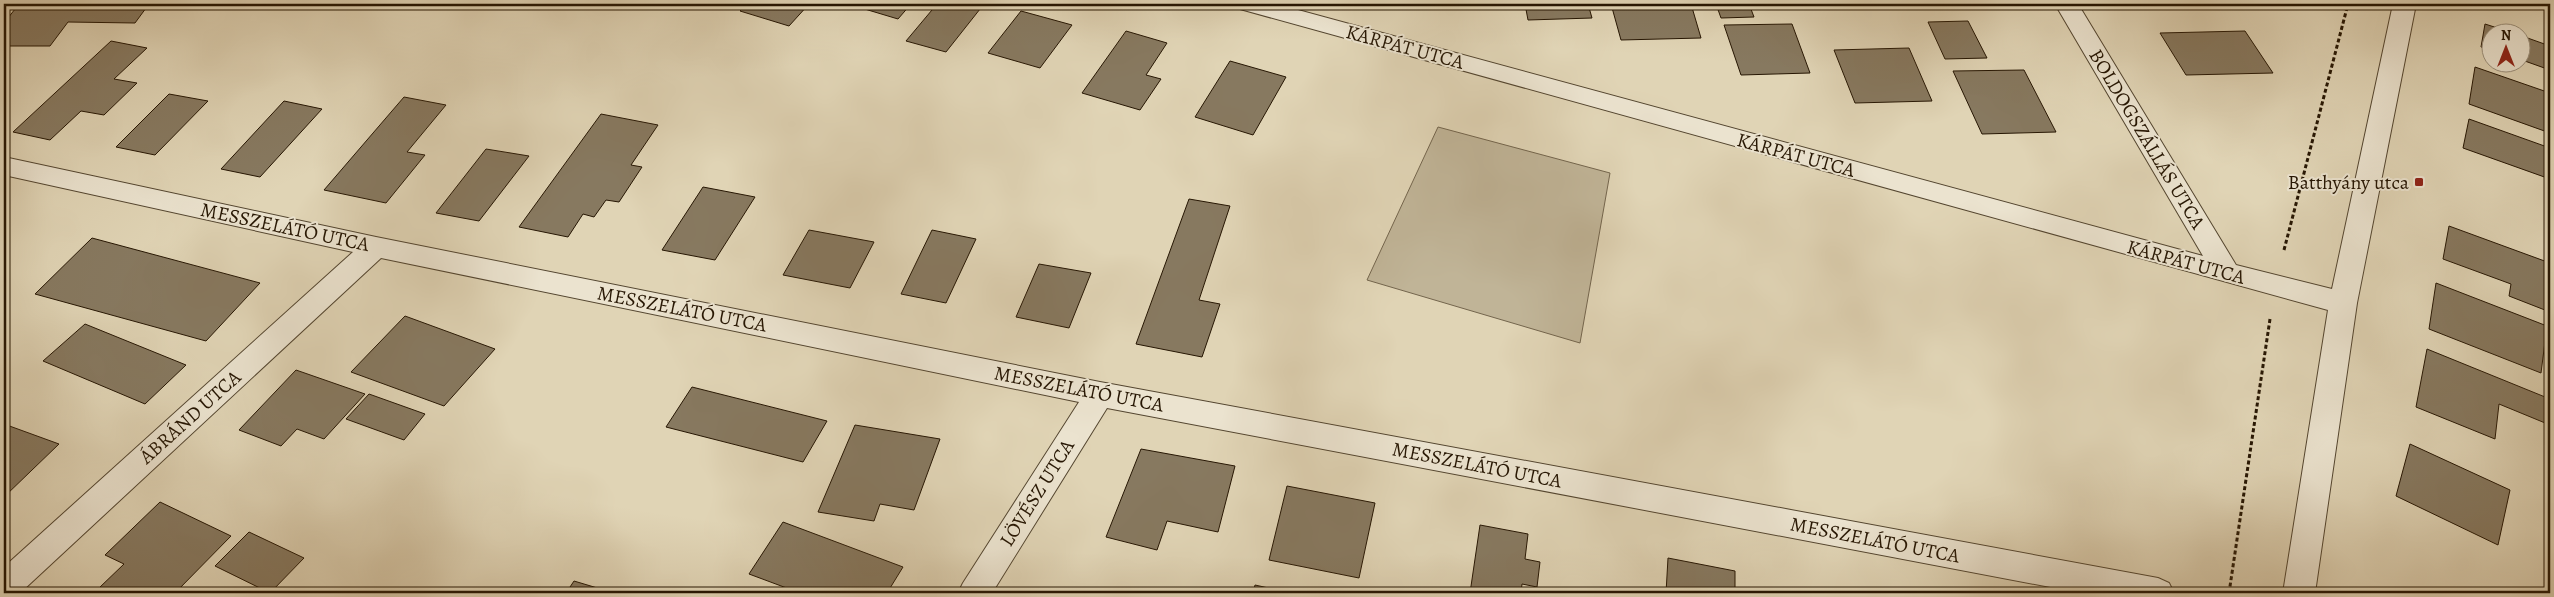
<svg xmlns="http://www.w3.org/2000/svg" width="2554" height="597" font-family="Alegreya,serif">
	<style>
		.green { fill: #c0b497; stroke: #73654d }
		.building { fill: #877960; stroke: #261603 }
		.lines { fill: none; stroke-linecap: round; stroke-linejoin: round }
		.minor-casing { stroke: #544630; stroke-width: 2 }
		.path { stroke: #261603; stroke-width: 3; stroke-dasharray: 4 2.5; stroke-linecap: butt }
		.minor { fill: #ebe3cf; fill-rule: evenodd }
		.poi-dot { fill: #8f2418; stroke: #ebe3cf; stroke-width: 2 }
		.labels { text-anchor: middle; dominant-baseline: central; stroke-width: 4; stroke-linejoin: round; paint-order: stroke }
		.street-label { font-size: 20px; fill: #261603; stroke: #ebe3cf }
		.poi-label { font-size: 20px; fill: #261603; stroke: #ebe3cf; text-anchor: end }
	</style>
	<rect width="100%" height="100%" fill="#e0d4b5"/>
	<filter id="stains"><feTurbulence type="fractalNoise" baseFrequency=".004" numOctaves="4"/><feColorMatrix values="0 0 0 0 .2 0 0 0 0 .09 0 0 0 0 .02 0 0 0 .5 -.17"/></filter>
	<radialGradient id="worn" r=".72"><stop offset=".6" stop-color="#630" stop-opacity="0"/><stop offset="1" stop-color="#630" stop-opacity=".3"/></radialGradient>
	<!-- green -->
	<polygon class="green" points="1438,127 1610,173 1580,343 1367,280"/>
	<!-- building -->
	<g class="building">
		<polygon points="19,4 149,4 135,23 68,22 50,46 4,46 4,23"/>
		<polygon points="747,4 809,4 789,26 740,11"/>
		<polygon points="848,4 911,4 898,19"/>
		<polygon points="937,4 984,4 946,52 906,41"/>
		<polygon points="1525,4 1588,4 1592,18 1528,20"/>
		<polygon points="1611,4 1691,4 1701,38 1621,40"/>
		<polygon points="1716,4 1749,4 1754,17 1721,18"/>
		<polygon points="1021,11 1072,25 1040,68 988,53"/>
		<polygon points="1968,21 1987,58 1945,59 1928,22"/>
		<polygon points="1792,24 1810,73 1741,75 1724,25"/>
		<polygon points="2485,24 2510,32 2492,32 2492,50 2481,47"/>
		<polygon points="1126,31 1167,43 1146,75 1161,79 1140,110 1082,93"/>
		<polygon points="2245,31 2273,73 2186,75 2160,33"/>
		<polygon points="2522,36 2550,46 2550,70 2522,60"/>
		<polygon points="111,41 147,48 114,79 137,83 104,115 81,111 50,140 13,132"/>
		<polygon points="1909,48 1932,101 1855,103 1834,50"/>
		<polygon points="1230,61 1286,77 1253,135 1195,117"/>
		<polygon points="2475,67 2550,93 2550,133 2469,104"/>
		<polygon points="2024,70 2056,132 1982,134 1953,71"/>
		<polygon points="169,94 208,101 155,155 116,147"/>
		<polygon points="404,97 446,105 407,152 425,155 386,203 324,190"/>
		<polygon points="284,101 322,109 260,177 221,169"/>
		<polygon points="601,114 658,125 631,165 642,167 619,202 606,200 594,217 583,214 568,237 519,227"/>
		<polygon points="2469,119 2550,148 2550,179 2463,148"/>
		<polygon points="486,149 529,156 479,221 436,213"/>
		<polygon points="703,187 755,197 715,260 662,250"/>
		<polygon points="1189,199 1230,206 1199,300 1220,304 1202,357 1136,344"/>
		<polygon points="2449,226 2550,263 2550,312 2509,296 2511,284 2443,259"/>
		<polygon points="809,230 874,242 850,288 783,275"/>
		<polygon points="932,230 976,239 946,303 901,294"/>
		<polygon points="92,238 260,283 206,341 35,294"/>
		<polygon points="1039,264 1091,273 1069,328 1016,317"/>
		<polygon points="2436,283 2547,326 2541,373 2429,329"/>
		<polygon points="405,316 495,349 444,406 351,372"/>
		<polygon points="85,324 186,365 145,404 43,361"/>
		<polygon points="2427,349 2550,399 2550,425 2499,404 2495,439 2416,407"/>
		<polygon points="296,370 365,394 324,439 297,429 281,446 239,430"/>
		<polygon points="692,387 827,421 803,462 666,427"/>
		<polygon points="369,394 425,414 404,440 346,419"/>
		<polygon points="4,424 59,444 4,497"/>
		<polygon points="855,425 940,439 914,510 880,504 874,521 818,512"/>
		<polygon points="2410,444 2510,490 2498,545 2396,496"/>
		<polygon points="1141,449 1235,466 1218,532 1167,521 1157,550 1106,537"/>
		<polygon points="1287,486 1375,503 1359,578 1269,560"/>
		<polygon points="160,502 231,536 175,593 109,593 99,588 124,564 105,555"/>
		<polygon points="783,522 903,567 887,593 800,593 749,574"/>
		<polygon points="1480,525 1528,534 1525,559 1540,562 1537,587 1522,584 1521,593 1470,593"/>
		<polygon points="249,532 304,558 270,593 215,566"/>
		<polygon points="1668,558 1735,571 1735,593 1666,593"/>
		<polygon points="574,581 614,593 566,593"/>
		<polygon points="1255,585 1291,593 1253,593"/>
	</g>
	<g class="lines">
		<!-- minor casing -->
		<g class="minor-casing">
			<g id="minor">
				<polygon points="1236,4 1276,4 2203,256 2055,4 2078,4 2236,265 2332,289 2393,4 2416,4 2357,303 2315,593 2283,593 2328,310 1240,9"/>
				<polygon points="4,157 376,237 1100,382 2158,578 2169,583 2174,593 2082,593 1107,408 992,593 958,593 963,583 1079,402 381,258 20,593 4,593 4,567 353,252 4,175"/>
			</g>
		</g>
		<!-- path -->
		<g class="path">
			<polyline points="2284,250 2348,4"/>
			<polyline points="2229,593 2270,319"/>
		</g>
		<!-- minor -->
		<use href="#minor" class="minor"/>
	</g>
	<!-- markers -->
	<rect class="poi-dot" x="2414" y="177" width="10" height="10" rx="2.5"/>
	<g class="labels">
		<!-- street labels -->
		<g class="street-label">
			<text transform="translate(1405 47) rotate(15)">KÁRPÁT UTCA</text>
			<text transform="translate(2147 139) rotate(59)">BOLDOGSZÁLLÁS UTCA</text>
			<text transform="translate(1796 155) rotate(15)">KÁRPÁT UTCA</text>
			<text transform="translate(285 227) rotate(12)">MESSZELÁTÓ UTCA</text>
			<text transform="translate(2186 262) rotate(15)">KÁRPÁT UTCA</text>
			<text transform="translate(682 309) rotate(11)">MESSZELÁTÓ UTCA</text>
			<text transform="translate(1079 389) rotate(11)">MESSZELÁTÓ UTCA</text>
			<text transform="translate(190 417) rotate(-42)">ÁBRÁND UTCA</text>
			<text transform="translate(1477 465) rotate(11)">MESSZELÁTÓ UTCA</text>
			<text transform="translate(1037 493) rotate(-58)">LÖVÉSZ UTCA</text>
			<text transform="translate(1875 540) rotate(11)">MESSZELÁTÓ UTCA</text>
		</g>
		<!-- poi labels -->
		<g class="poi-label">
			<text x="2409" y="182">Batthyány utca</text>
		</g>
	</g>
	<!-- margin -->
	<rect width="2554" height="597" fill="none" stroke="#e0d4b5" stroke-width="20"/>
	<rect x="5" y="5" width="2544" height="587" fill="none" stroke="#261603" stroke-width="2.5"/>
	<rect x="10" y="10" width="2534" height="577" fill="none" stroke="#261603"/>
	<!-- north arrow -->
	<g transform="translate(2506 48)"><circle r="24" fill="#ebe3cf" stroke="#9c917d"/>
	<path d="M0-4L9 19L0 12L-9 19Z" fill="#8f2418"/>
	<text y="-8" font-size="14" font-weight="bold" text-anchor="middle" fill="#261603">N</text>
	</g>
	<rect width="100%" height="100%" filter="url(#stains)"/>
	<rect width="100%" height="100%" fill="url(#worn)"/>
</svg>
